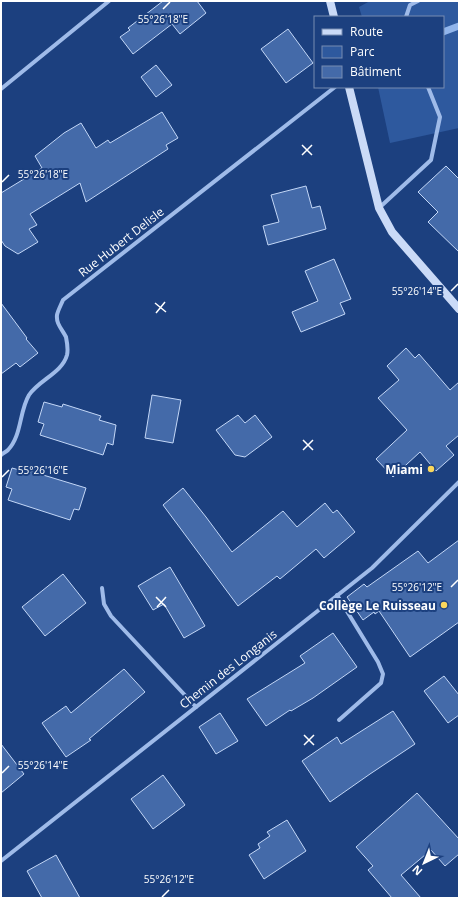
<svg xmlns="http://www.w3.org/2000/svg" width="460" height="899" font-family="'Open Sans',sans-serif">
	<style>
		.green { fill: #2e599e }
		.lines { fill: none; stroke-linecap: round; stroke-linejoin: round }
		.stream { stroke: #91b5eb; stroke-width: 7 }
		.building { fill: #446aa9; stroke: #c3d7f7 }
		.street { stroke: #9fbbe9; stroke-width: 4 }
		.secondary { stroke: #cadaf7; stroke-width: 8 }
		.ticks { fill: none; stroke: #fff; stroke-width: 1.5 }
		.poi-dot { fill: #fad75c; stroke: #1c407f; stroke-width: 1.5 }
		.labels { text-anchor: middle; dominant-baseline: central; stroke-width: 4; stroke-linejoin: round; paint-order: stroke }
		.street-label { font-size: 12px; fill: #fff; stroke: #1c407f }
		.poi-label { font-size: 12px; font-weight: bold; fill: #fff; stroke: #1c407f; text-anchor: end }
		.ticks-label { font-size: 10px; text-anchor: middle; fill: #fff; stroke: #1c407f; stroke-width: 4; stroke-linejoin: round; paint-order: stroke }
	</style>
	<rect width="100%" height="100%" fill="#1c407f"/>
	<!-- green -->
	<polygon class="green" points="370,1 459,1 459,128 390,143 378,87 443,87 443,17 362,17 359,7"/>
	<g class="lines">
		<!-- stream -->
		<polyline class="stream" points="443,32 459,26"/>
	</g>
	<!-- building -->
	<g class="building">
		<polygon points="163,1 197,1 206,13 180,34 172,24 133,54 120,37 130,30 128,28"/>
		<polygon points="288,29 313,63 286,83 261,49"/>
		<polygon points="156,65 172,85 156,97 141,77"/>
		<polygon points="162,112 178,138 166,145 168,149 86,202 80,183 30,214 37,225 29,229 38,242 18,254 5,246 1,240 1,193 42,168 35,156 64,133 81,123 96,148 108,140 110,143"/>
		<polygon points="446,166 459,179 459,252 428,222 438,212 418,192"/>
		<polygon points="306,186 312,208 320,206 326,229 268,245 263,226 279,222 271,195"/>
		<polygon points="334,259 351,299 340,303 345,314 301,332 292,312 318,301 305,271"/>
		<polygon points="1,303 27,338 26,339 38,353 20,367 16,363 1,374"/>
		<polygon points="406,348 415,358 419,354 450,390 459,382 459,435 446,446 454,455 436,471 420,452 393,477 376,459 407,430 378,398 399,380 387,366"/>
		<polygon points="152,395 181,400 173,443 145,438"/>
		<polygon points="44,402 62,407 63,404 101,416 99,420 116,425 113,445 107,443 103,455 40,435 44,424 38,422"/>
		<polygon points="238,415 245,423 255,415 272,437 245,457 235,455 216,430"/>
		<polygon points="12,468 30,473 30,471 86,488 79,510 74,509 70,520 8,500 12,489 6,487"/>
		<polygon points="183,488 206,517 232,552 283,511 297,527 325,503 333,513 337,510 355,532 324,558 316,549 280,579 277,576 238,606 163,505"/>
		<polygon points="459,540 459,622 410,657 379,611 375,614 374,612 363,620 347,597 364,584 367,587 418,551 428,563"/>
		<polygon points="170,567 205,626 184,638 164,604 153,610 138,586"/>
		<polygon points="63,574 86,603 45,636 22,607"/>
		<polygon points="333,633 357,667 313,698 291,711 290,710 266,726 247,699 305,663 300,656"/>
		<polygon points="124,669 145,692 89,739 91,740 66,757 42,723 66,706 71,713"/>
		<polygon points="444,676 459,695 459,715 448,723 424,691"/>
		<polygon points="393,711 415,744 370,774 330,802 302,761 337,737 341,744"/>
		<polygon points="220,713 238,741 216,754 199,727"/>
		<polygon points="1,744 24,774 1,793"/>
		<polygon points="163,775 185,805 153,829 131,799"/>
		<polygon points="417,793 459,839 459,854 445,866 431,850 401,875 421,898 392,898 368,870 373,866 356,847"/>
		<polygon points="287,820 306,851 264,879 249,855 260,848 258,844 270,836 267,832"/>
		<polygon points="56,855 80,898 42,898 27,871"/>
	</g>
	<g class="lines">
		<!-- street -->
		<g class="street">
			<polyline points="406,17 410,5 418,1"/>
			<polyline points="1,89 109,1"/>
			<polyline points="379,208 431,160 440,117 428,87"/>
			<path d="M1 455C3 453 6 452 8 450 22 435 19 412 29 395 39 380 62 373 67 355 68 351 67 342 66 337 62 329 56 324 57 315 58 310 61 305 63 300L335 87"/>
			<polyline points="102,588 104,604 111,616 196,707"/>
			<polyline points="337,595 378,662 383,674 381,683 339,720"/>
			<polyline points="1,861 372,568 459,482"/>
		</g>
		<!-- secondary -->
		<g class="secondary">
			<polyline points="330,1 334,17"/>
			<polyline points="349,87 379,208 392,232 459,309"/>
		</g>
	</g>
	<!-- ticks -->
	<path class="ticks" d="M163 9 170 2M302 145 312 155M302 155 312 145M2 182 9 175M451 291 458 284M155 303 166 312M156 313 165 302M303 440 313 450M303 450 313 440M2 477 9 470M451 587 458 580M156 597 166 607M157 607 166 597M304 735 314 745M304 745 314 735M2 773 9 766M162 897 169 890"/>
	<!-- markers -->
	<g class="poi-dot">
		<circle cx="431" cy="469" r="4"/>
		<circle cx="444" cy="605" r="4"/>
	</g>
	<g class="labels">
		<!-- street labels -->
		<g class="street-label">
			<text transform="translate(121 242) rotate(-38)">Rue Hubert Delisle</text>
			<text transform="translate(228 669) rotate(-38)">Chemin des Longanis</text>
		</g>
		<!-- poi labels -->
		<g class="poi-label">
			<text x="423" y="469">Miami</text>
			<text x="436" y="605">Collège Le Ruisseau</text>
		</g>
	</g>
	<g class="ticks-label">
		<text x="163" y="23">55°26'18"E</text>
		<text x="43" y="178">55°26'18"E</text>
		<text x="417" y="295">55°26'14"E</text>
		<text x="43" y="474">55°26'16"E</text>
		<text x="417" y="591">55°26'12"E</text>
		<text x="43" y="769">55°26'14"E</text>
		<text x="169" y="883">55°26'12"E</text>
	</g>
	<!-- border -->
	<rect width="460" height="899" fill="none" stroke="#ffffff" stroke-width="4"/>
	<!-- legend -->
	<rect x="314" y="16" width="130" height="72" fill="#1c407f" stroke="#778cb2"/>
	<rect x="322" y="29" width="20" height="6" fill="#cadaf7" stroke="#778cb2"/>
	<text x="350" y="36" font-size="12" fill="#ffffff">Route</text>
	<rect x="322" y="46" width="20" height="12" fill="#2e599e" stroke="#778cb2"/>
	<text x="350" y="56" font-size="12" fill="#ffffff">Parc</text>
	<rect x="322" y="66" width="20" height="12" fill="#446aa9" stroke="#778cb2"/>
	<text x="350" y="76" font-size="12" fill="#ffffff">Bâtiment</text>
	<!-- north arrow -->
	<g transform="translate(424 863) rotate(223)" stroke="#1c407f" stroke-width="3" paint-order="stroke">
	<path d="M0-3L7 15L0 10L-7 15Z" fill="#ffffff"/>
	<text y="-6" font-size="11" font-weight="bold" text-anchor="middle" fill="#ffffff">N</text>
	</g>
</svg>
